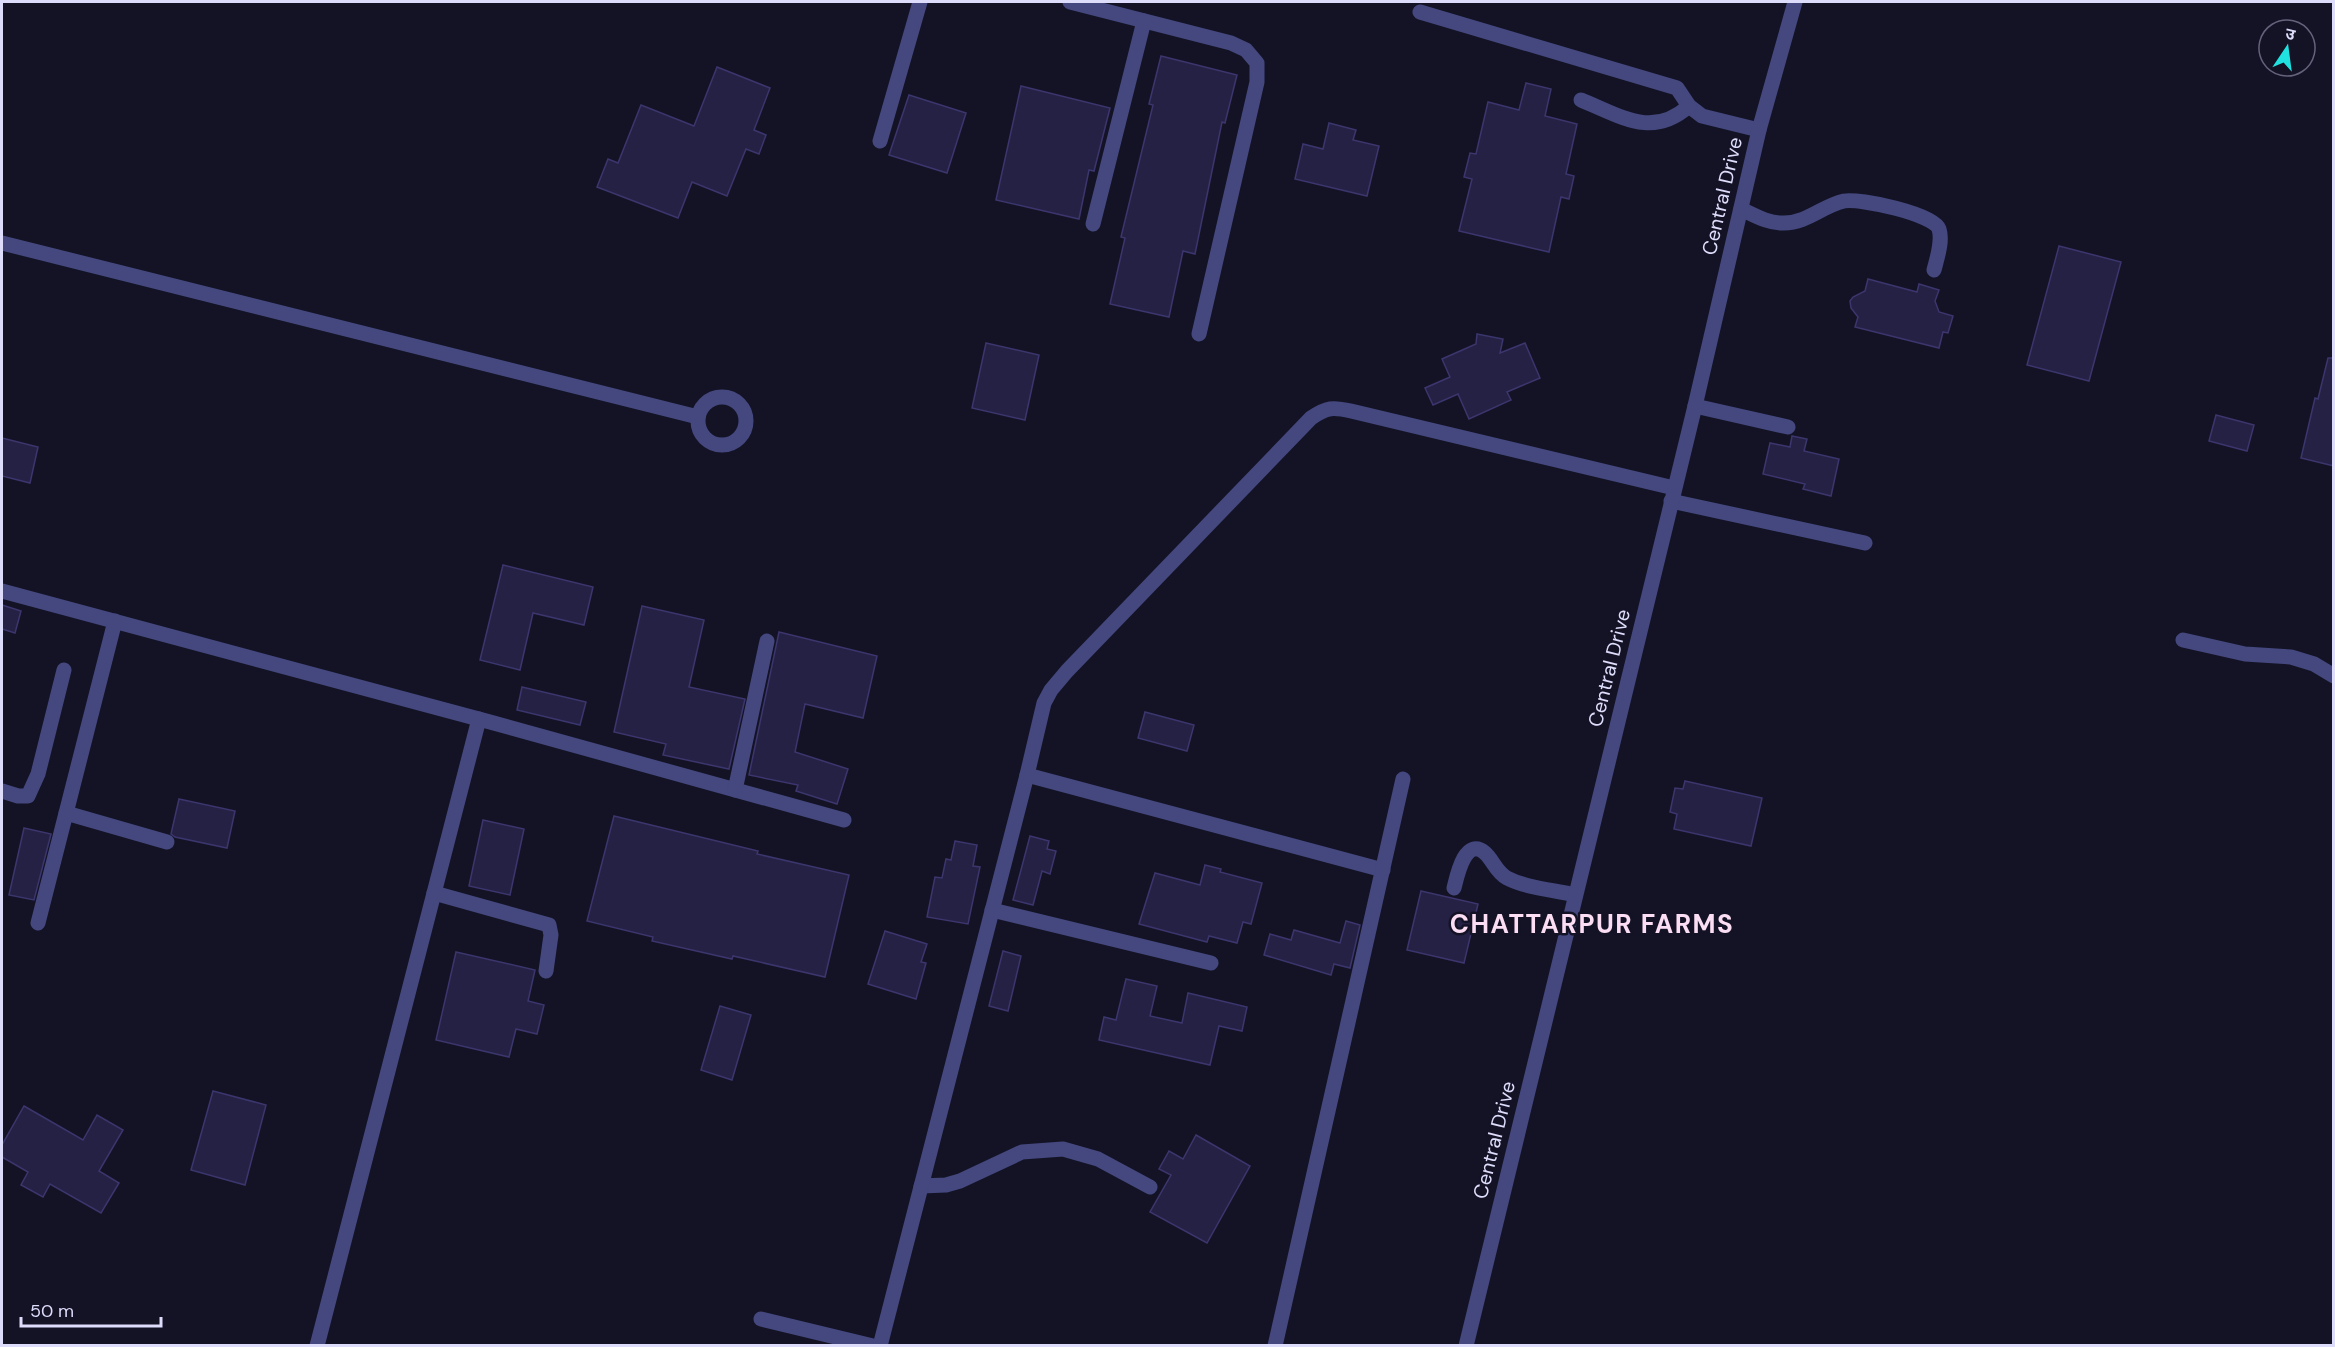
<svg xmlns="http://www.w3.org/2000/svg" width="2335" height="1347" font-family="'DM Sans','Noto Sans Devanagari',sans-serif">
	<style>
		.building { fill: #252144; stroke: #3b366d; stroke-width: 1.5 }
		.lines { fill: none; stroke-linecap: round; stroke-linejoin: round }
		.minor { stroke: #44487f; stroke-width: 15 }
		.labels { text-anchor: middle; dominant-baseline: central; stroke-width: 5; stroke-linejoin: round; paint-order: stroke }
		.street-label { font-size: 20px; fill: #dddcfa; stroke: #141326 }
		.district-label { font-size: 26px; font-weight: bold; letter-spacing: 1.5px; fill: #fbdef3; stroke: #141326 }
	</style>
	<rect width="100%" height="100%" fill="#141326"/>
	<!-- building -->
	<g class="building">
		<polygon points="1161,56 1237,75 1225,123 1222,122 1195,254 1183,251 1169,317 1110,304 1125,238 1121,237 1153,105 1149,104"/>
		<polygon points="717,67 770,88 754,130 766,135 759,154 746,149 727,196 692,182 678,218 597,187 608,159 618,163 641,105 694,126"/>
		<polygon points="1526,83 1551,89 1545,116 1577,124 1566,174 1574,176 1569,199 1561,197 1549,252 1459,231 1472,179 1464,177 1470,153 1476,154 1488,102 1519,110"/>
		<polygon points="1021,86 1110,108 1094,171 1089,170 1079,219 996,200"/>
		<polygon points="909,95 966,113 947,173 889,155"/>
		<polygon points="1329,123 1356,130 1353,140 1379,146 1367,196 1295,179 1303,144 1323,149"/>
		<polygon points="2059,246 2121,262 2089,381 2027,365"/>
		<polygon points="1868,279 1917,292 1919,284 1939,290 1935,301 1939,312 1953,316 1948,333 1943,332 1939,348 1855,327 1858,317 1851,308 1850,301 1853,297 1865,291"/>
		<polygon points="1477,334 1503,339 1500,353 1525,343 1540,378 1507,392 1511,400 1469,419 1458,394 1433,405 1425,388 1450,377 1442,359 1476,344"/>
		<polygon points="986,343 1039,355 1025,420 972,408"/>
		<polygon points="2328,358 2334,358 2334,466 2301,458 2315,398 2318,399"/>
		<polygon points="2216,415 2254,425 2247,451 2209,441"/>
		<polygon points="1792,436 1807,439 1804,451 1839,459 1831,496 1803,489 1805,484 1763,474 1770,443 1790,447"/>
		<polygon points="2,438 38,447 30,483 2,476"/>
		<polygon points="503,565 593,587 584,625 533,613 520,670 480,660"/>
		<polygon points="2,605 21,611 15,633 2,629"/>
		<polygon points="642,606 704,620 689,687 745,699 729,769 663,755 666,744 614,732"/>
		<polygon points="779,632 877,656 863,718 805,704 795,752 848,769 837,804 796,791 798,785 749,775"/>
		<polygon points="522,687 586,702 580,725 517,710"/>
		<polygon points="1145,712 1194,725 1187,751 1138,738"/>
		<polygon points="1685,781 1762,798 1751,846 1674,829 1677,814 1670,812 1675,788 1683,789"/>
		<polygon points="179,799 235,811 227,848 175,837 171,834"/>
		<polygon points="614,816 758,851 757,854 849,875 825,977 733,956 732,959 652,941 653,937 587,921"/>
		<polygon points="483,820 524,829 510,895 469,886"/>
		<polygon points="24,828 51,834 34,900 9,895"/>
		<polygon points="1030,836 1049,841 1047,849 1056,851 1050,874 1042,871 1033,905 1013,900"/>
		<polygon points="955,841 977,845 973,866 980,867 968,924 927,917 935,877 942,878 946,859 951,860"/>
		<polygon points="1205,865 1221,869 1220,872 1262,883 1251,924 1243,922 1237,943 1209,936 1207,942 1139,924 1155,873 1200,885"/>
		<polygon points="1421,891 1478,904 1464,963 1407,950"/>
		<polygon points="1346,921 1360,925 1350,968 1334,964 1331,975 1264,955 1270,934 1291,940 1294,930 1340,943"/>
		<polygon points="885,931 927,944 921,962 926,963 916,999 868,984"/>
		<polygon points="1003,951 1021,956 1008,1011 989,1006"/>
		<polygon points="456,952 535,970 528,1001 544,1005 537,1034 516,1029 509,1057 436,1040"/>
		<polygon points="1126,979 1157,986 1150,1016 1182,1023 1188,993 1247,1007 1242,1031 1219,1026 1210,1065 1099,1040 1104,1017 1116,1020"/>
		<polygon points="720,1006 751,1015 732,1080 701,1070"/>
		<polygon points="213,1091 266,1105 245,1185 191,1170"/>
		<polygon points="24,1106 83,1140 97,1115 123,1130 99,1171 119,1183 101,1213 50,1184 43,1197 21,1185 28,1172 2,1157 2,1145"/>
		<polygon points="1196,1135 1250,1166 1207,1243 1150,1212 1171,1175 1159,1169 1169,1151 1183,1159"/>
	</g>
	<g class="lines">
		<!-- minor -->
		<g class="minor">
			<polyline points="1070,2 1231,43 1246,50 1257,63 1257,82 1199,334"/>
			<polyline points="1420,12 1677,88 1689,106 1702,116 1759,130"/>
			<path d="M1581 100C1621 116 1652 139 1689 106"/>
			<polyline points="880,141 920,2"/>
			<path d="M1741 209C1754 215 1769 224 1784 223 1807 223 1822 206 1844 201 1860 198 1934 214 1939 229 1943 241 1937 258 1934 270"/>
			<polyline points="1093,224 1144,21"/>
			<polyline points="2,243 698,417"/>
			<circle cx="722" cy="421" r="24"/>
			<polyline points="1695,406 1788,427"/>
			<polyline points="1671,501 1865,543"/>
			<polyline points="2,591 490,722 844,820"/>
			<polyline points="2183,640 2245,654 2291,657 2314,664 2334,676"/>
			<polyline points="1027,775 1383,870"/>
			<polyline points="735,790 767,641"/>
			<polyline points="2,791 18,796 28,796 38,774 64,670"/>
			<polyline points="66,813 167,842"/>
			<path d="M1454 888C1457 876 1465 836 1485 853 1493 860 1496 872 1507 878 1526 888 1554 890 1575 895"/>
			<polyline points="434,893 549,925 551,935 546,971"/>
			<polyline points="992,910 1211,963"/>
			<polyline points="38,923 115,621"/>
			<polyline points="921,1186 946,1185 960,1181 1022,1152 1063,1149 1098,1159 1150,1187"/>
			<polyline points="761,1319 873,1346"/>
			<polyline points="317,1346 479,719"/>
			<path d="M880 1346 1027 775 1044 703 1051 690 1067 671 1311 418C1327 407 1333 407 1351 411L1674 488"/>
			<polyline points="1275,1346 1403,779"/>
			<polyline points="1466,1346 1695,406 1759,130 1795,2"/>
		</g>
	</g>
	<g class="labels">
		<!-- street labels -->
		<g class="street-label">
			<text transform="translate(1722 196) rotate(-77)">Central Drive</text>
			<text transform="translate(1609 668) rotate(-76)">Central Drive</text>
			<text transform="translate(1494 1140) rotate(-76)">Central Drive</text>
		</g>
		<!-- district labels -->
		<g class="district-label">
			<text x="1592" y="924">CHATTARPUR FARMS</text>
		</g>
	</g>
	<!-- border -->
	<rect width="2335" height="1347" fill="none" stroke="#dddcfa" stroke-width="6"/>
	<!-- north arrow -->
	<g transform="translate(2287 48) rotate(13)"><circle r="28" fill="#141326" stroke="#64637b" stroke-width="1.5"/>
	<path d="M0-4.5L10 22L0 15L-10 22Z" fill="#21e1e0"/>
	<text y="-9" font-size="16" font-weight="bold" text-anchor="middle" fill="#dddcfa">उ</text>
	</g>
	<!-- scale -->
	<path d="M21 1317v9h140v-9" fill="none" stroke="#dddcfa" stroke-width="3"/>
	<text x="30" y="1317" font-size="18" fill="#dddcfa" stroke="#141326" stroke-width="4.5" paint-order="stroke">50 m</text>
</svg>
